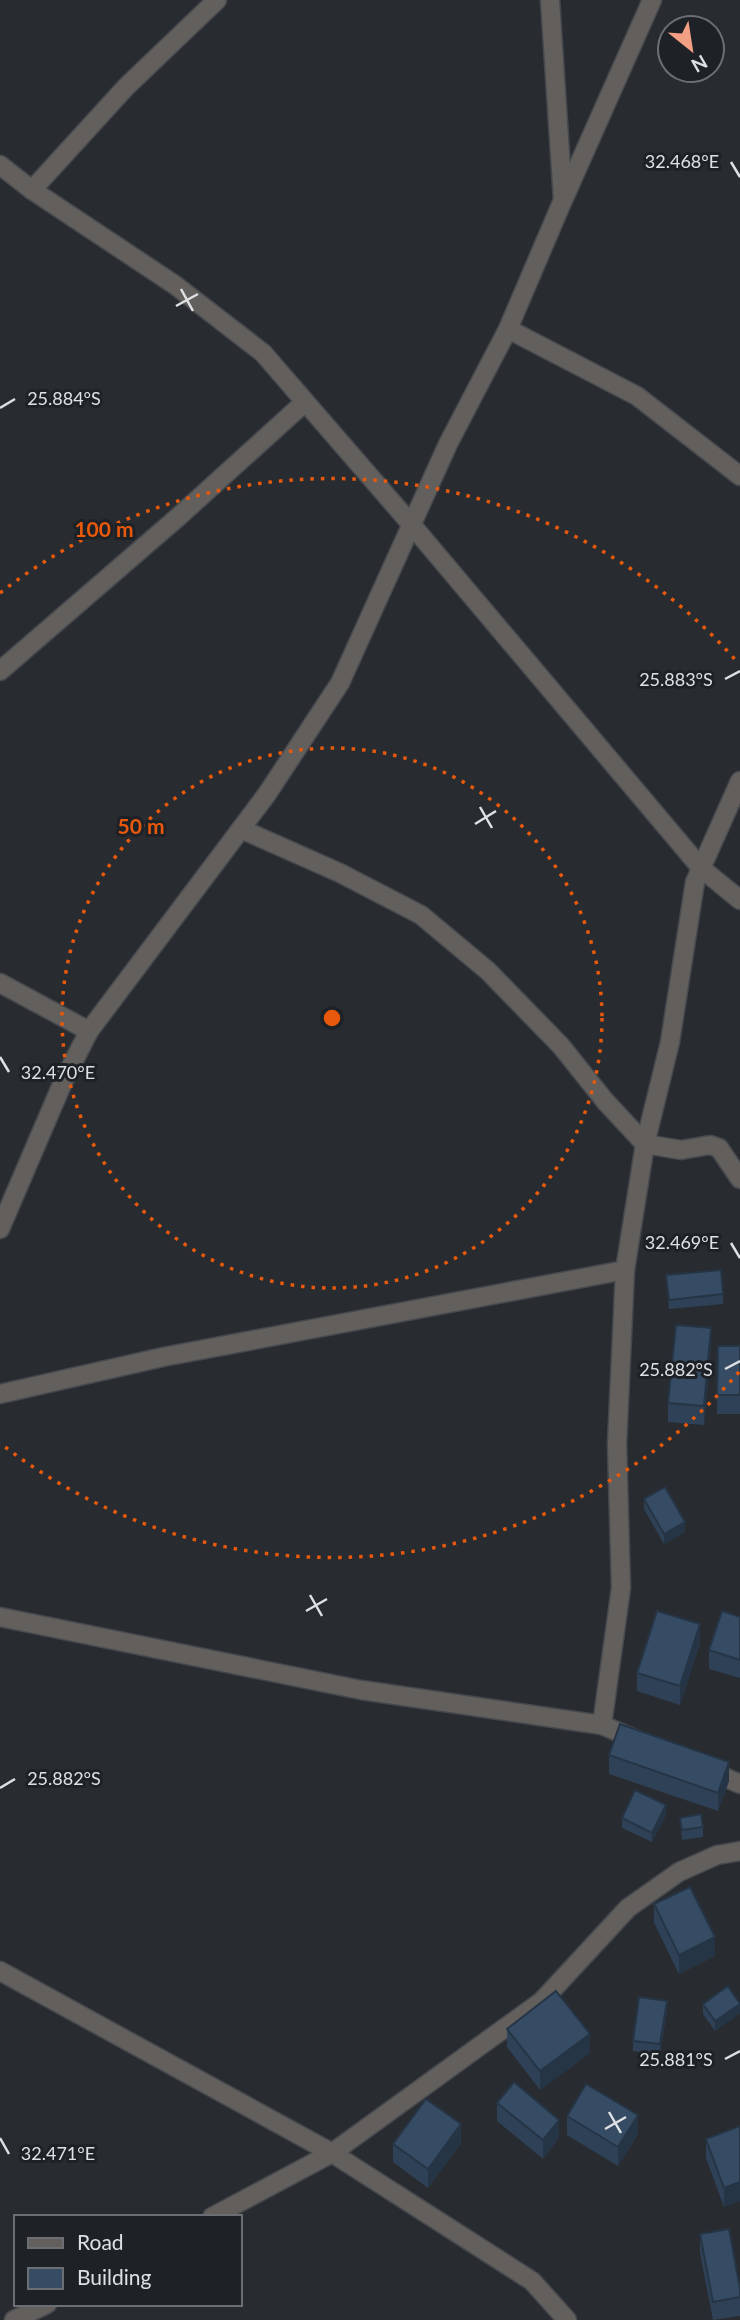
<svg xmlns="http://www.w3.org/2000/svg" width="740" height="2320" font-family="Lato,sans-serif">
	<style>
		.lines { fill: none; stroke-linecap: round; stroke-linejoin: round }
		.minor-casing { stroke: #45494e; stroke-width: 21 }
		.minor { stroke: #625f5d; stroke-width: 18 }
		.wall { fill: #2e4156 }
		.shaded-wall { fill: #263546 }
		.building { fill: #364c64; stroke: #263546; stroke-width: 2 }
		.ticks { fill: none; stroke: #dee1e4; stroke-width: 2.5 }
		.ring { fill: none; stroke: #e8590c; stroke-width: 3.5; stroke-dasharray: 3.5 7 }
		.ticks-label { font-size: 18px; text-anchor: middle; fill: #dee1e4; stroke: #1e2227; stroke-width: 6; stroke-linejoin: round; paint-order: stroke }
		.centre { fill: #e8590c; stroke: #1e2227; stroke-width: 3.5 }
		.ring-label { font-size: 21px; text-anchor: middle; font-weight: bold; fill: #e8590c; stroke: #1e2227; stroke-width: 6; stroke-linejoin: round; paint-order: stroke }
	</style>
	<rect width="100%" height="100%" fill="#282c31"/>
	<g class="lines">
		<!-- minor casing -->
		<g class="minor-casing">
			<g id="minor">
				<polyline points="0,165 32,190 175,285 263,353 411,524 701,868 740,900"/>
				<polyline points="32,190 126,87 217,0"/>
				<polyline points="564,198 652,0"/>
				<polyline points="508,329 637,396 740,476"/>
				<polyline points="0,671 177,518 305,402"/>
				<polyline points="241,829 340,873 421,915 488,971 561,1046 605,1101 645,1144 681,1150 710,1145 719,1148 740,1179"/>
				<polyline points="0,983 89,1031"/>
				<polyline points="0,1229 63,1082 89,1031 267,794 340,683 448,444 508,329 563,200 550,0"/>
				<polyline points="0,1394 163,1357 625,1270"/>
				<polyline points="0,1617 361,1690 602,1725 637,1740"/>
				<polyline points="602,1725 621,1588 617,1444 625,1270 645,1144 670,1042 695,882 740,781"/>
				<polyline points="708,1770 740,1784"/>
				<polyline points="0,1971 332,2153 532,2281 567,2320"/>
				<polyline points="212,2217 332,2153 542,2001 628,1908 679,1872 717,1855 740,1851"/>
				<polyline points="14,2320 47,2304"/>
			</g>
		</g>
		<!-- minor -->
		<use href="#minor" class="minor"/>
	</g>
	<!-- wall -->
	<g class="wall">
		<polygon points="666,1275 723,1294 723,1304 669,1309"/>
		<polygon points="718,1346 740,1346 740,1414 717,1414"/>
		<polygon points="711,1347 704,1425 668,1422 668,1403"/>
		<polygon points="644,1499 685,1532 664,1544 644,1509"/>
		<polygon points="740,1617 740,1678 709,1669 709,1650"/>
		<polygon points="700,1643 680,1705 637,1691 637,1673"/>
		<polygon points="609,1755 729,1781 718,1811 609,1774"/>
		<polygon points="666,1815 652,1842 622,1828 622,1818"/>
		<polygon points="680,1818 703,1827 703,1837 682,1840"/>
		<polygon points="654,1904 715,1956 679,1974 654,1923"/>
		<polygon points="703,2004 740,2013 715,2031 703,2014"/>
		<polygon points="667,2011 660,2054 633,2051 633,2041"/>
		<polygon points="507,2029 590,2053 540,2090 507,2047"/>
		<polygon points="497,2103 559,2138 543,2159 497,2121"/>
		<polygon points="567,2116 638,2134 618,2166 567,2135"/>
		<polygon points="740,2126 740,2201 724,2207 706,2158 706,2139"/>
		<polygon points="461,2143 428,2188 393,2162 393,2144"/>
		<polygon points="700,2234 740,2289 740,2316 713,2320 700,2253"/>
	</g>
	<!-- shaded-wall -->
	<g class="shaded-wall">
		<polygon points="711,1328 711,1347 704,1425 704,1406"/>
		<polygon points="685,1522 685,1532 664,1544 664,1534"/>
		<polygon points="700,1624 700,1643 680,1705 680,1686"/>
		<polygon points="729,1762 729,1781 718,1811 718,1793"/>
		<polygon points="666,1805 666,1815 652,1842 652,1833"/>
		<polygon points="715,1937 715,1956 679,1974 679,1955"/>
		<polygon points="667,2001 667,2011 660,2054 660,2044"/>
		<polygon points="740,2004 740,2013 715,2031 715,2021"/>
		<polygon points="590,2034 590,2053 540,2090 540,2071"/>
		<polygon points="638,2115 638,2134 618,2166 618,2147"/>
		<polygon points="559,2120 559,2138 543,2159 543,2140"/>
		<polygon points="461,2124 461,2143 428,2188 428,2169"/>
		<polygon points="740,2182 740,2201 724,2207 724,2188"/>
	</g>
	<!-- building -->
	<g class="building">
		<polygon points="721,1270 723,1294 669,1300 666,1275"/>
		<polygon points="676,1325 711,1328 704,1406 668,1403"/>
		<polygon points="718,1346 740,1346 740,1395 717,1395"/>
		<polygon points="665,1487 685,1522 664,1534 644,1499"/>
		<polygon points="657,1611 700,1624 680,1686 637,1673"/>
		<polygon points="722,1611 740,1617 740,1660 709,1650"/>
		<polygon points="620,1724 729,1762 718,1793 609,1755"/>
		<polygon points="635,1790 666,1805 652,1833 622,1818"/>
		<polygon points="701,1814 703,1827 682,1830 680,1818"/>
		<polygon points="690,1887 715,1937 679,1955 654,1904"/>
		<polygon points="728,1986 740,2004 715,2021 703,2004"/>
		<polygon points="556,1991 590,2034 540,2071 507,2029"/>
		<polygon points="639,1997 667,2001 660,2044 633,2041"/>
		<polygon points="514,2082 559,2120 543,2140 497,2103"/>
		<polygon points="586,2084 638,2115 618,2147 567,2116"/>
		<polygon points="426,2099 461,2124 428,2169 393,2144"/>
		<polygon points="740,2126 740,2182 724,2188 706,2139"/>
		<polygon points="729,2229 740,2289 740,2297 713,2302 700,2234"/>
	</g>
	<!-- ticks -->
	<path class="ticks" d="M731 162 740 177M181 289 193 311M176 306 198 294M0 408 15 399M725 679 740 671M480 807 492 828M475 824 496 811M0 1057 9 1072M731 1243 740 1258M725 1369 740 1361M310 1595 322 1616M306 1611 327 1599M0 1788 15 1779M725 2059 740 2051M609 2112 621 2133M605 2129 626 2117M0 2138 9 2154"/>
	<!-- distance rings -->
	<g class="ring">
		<circle cx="332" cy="1018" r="270"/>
		<path d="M739 1372A539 539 0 0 1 0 1443M0 593A539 539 0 0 1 739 664"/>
	</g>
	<g class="ticks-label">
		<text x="682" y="168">32.468°E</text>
		<text x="64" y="405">25.884°S</text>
		<text x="676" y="686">25.883°S</text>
		<text x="58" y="1079">32.470°E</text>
		<text x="682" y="1249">32.469°E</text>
		<text x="676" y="1376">25.882°S</text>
		<text x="64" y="1785">25.882°S</text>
		<text x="676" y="2066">25.881°S</text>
		<text x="58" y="2160">32.471°E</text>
	</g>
	<circle cx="332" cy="1018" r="10" class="centre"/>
	<g class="ring-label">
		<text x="104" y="537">100 m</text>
		<text x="141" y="834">50 m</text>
	</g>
	<!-- legend -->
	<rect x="14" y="2215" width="228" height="91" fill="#1e2227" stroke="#6b6e73" stroke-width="2"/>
	<rect x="28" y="2238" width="35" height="10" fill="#625f5d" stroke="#6b6e73" stroke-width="2"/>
	<text x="77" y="2250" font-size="21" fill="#dee1e4">Road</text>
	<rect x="28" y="2268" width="35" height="21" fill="#364c64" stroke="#6b6e73" stroke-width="2"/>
	<text x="77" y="2285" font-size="21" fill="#dee1e4">Building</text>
	<!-- north arrow -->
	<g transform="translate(691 49) rotate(150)"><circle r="33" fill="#1e2227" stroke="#6b6e73" stroke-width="2"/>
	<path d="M0-5L12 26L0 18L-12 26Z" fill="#f39f84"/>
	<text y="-10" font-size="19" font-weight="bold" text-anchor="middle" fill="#dee1e4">N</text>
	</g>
</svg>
